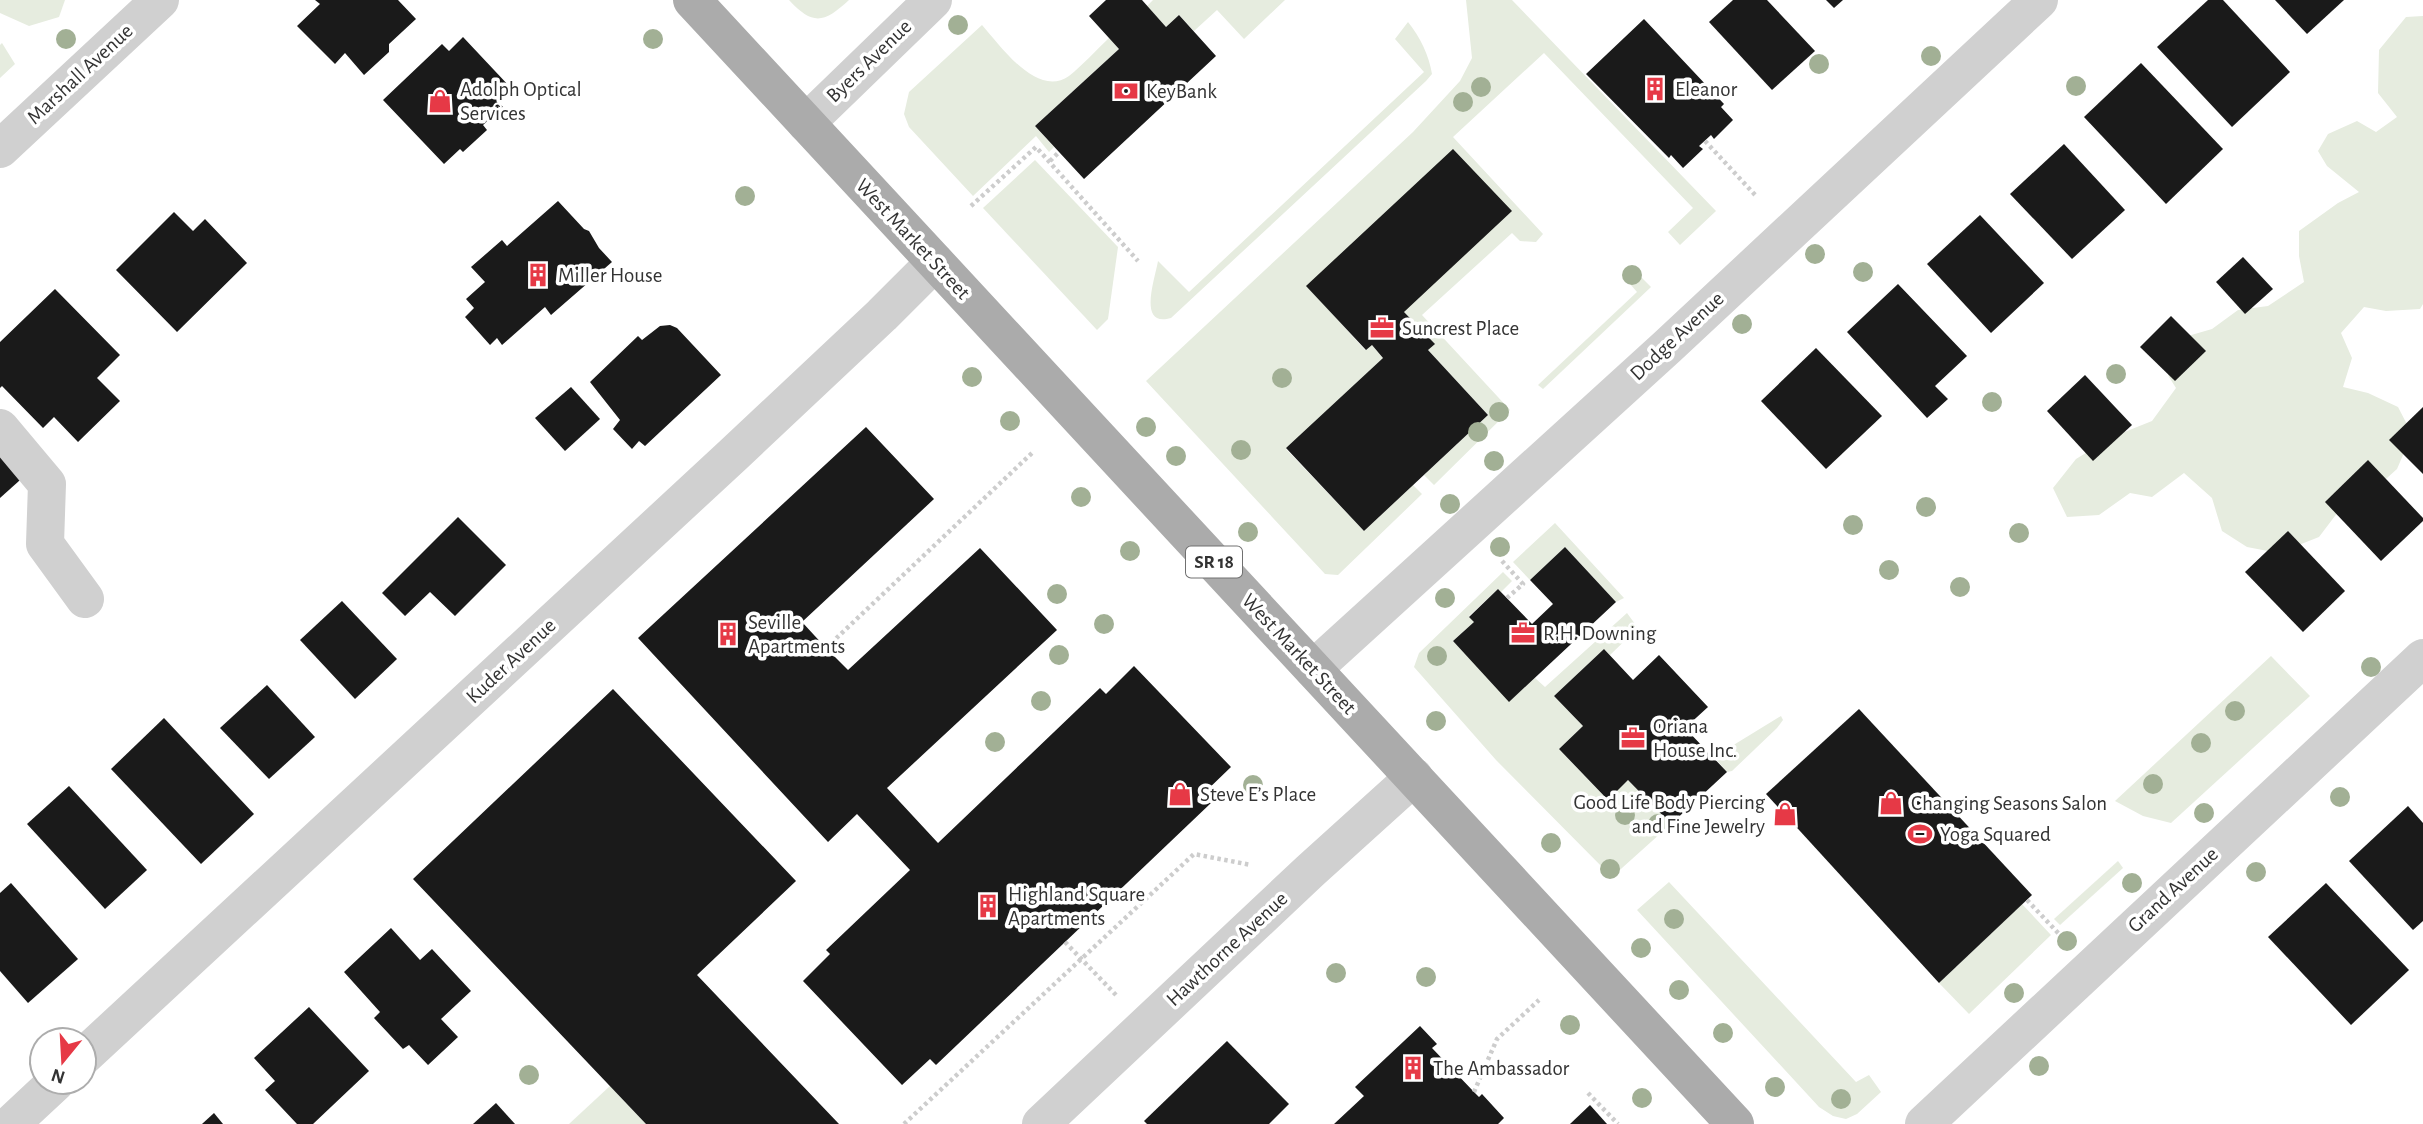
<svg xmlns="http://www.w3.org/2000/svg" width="2423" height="1124" font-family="'Alegreya Sans',sans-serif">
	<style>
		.green { fill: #e6ecdf }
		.building { fill: #1a1a1a }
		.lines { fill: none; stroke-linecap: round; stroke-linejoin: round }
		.path { stroke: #cdcdcd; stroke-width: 4.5; stroke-dasharray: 3.5 3.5; stroke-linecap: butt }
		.minor { stroke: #d0d0d0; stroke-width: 38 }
		.major { stroke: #ababab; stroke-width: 38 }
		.tree { fill: #a2b095 }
		.labels { text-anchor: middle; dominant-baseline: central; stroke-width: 7; stroke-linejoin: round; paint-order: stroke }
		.shield { fill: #fff; stroke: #707070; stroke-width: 2 }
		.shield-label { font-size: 19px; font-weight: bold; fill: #333 }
		.street-label { font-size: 21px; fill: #333; stroke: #fff }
		.poi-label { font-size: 21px; fill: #333; stroke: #fff; text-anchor: start }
	</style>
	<rect width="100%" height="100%" fill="#fff"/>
	<!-- green -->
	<g class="green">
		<polygon points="0,0 65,0 59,17 29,26 0,13"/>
		<path d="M789 0H849C824 23 813 26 789 0Z"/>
		<polygon points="1153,0 1285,0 1244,39 1217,10 1194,31 1179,15 1166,27 1147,6"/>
		<polygon points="1466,0 1512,0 1716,211 1680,245 1668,232 1693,208 1544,53 1453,137 1543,234 1536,242 1520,241 1512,233 1422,315 1510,410 1434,485 1424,475 1488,415 1428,350 1434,343 1404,312 1307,286 1365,350 1372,345 1383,358 1286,449 1364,531 1413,485 1422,494 1338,575 1325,574 1146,381 1413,132 1460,81 1472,58"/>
		<polygon points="2423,16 2423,304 2420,309 2386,311 2364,307 2341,333 2352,358 2343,387 2368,393 2398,407 2412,434 2397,469 2377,487 2341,508 2319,537 2278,553 2247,547 2222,531 2212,498 2184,473 2152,497 2130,493 2099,515 2067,517 2053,488 2076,459 2112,437 2152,421 2176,388 2169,377 2161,353 2181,338 2212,329 2238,310 2268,306 2304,282 2299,256 2299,231 2338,203 2359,192 2327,166 2318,151 2328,134 2357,121 2376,132 2397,117 2378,93 2379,50 2406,17"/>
		<path d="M1408 22C1420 37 1429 55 1432 74L1426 81 1171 318C1137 328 1155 279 1158 261L1189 292 1424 72 1395 39Z"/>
		<path d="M982 25C1000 45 1037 99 1069 76 1083 65 1096 50 1109 38L1119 49 1035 126 1054 147 1049 152 1036 136 973 196 909 127 904 114 909 92Z"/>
		<polygon points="2,43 15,64 0,78 0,45"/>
		<polygon points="1035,160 1118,247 1108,319 1097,330 983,208"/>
		<polygon points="1628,268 1634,270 1651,287 1543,389 1538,385 1637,292 1624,277 1624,272"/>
		<polygon points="1555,523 1624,598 1616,602 1565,547 1530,580 1513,562"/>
		<polygon points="1503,572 1512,581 1501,592 1498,589 1469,616 1474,622 1453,641 1509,701 1535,678 1545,687 1627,613 1638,628 1610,655 1604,649 1554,696 1583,726 1559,749 1607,799 1628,780 1671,824 1612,877 1496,760 1414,667 1419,653"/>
		<polygon points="2271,656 2310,696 2171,823 2143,816 2115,801"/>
		<polygon points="1781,716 1783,720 1777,728 1732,771 1727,772 1714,757"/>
		<polygon points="2118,861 2123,868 2060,925 2054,919"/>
		<polygon points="1669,882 1856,1082 1869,1075 1881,1092 1857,1114 1846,1119 1833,1116 1819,1107 1637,910"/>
		<polygon points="2022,904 2051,935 1969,1014 1939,983"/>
		<polygon points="610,1086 646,1124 569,1124"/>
	</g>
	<!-- building -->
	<g class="building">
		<polygon points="315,0 398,0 416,19 389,44 389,52 364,75 345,53 335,64 297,26 320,4"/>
		<polygon points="1106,0 1142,0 1166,27 1179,15 1216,56 1084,179 1035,126 1119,49 1089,16"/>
		<polygon points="1733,0 1767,0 1815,51 1772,90 1709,22"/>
		<polygon points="1826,0 1843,0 1834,8"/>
		<polygon points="2208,0 2223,0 2290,72 2232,127 2157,47"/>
		<polygon points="2275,0 2344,0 2307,34"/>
		<polygon points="1644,19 1724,104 1721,107 1733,120 1714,139 1711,135 1699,146 1703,149 1683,168 1671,155 1669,158 1586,74"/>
		<polygon points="463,37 511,88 497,101 503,107 483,125 487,130 463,152 460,149 444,164 383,100 442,44 449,51"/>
		<polygon points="2141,63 2223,149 2166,204 2084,117"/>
		<polygon points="2064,144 2125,210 2072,259 2010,194"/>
		<polygon points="1453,149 1512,211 1404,312 1435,344 1428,350 1488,415 1364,531 1286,448 1383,358 1372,345 1366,350 1306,286"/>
		<polygon points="558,201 584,229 589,231 599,248 612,262 551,315 545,307 502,345 497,338 490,345 465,317 474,308 466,299 485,282 471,267 502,240 507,246"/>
		<polygon points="174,212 193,231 205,219 247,263 177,332 116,270"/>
		<polygon points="1980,215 2044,283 1991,333 1927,264"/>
		<polygon points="2243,257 2273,289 2245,314 2216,282"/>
		<polygon points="1898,284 1967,356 1935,386 1948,399 1927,418 1847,332"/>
		<polygon points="55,289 120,355 97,378 120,401 78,442 54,417 43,428 2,386 0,388 0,342"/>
		<polygon points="2171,316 2206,351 2175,381 2140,347"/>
		<polygon points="670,325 677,328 721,375 645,446 639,441 632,449 613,429 620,420 590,382 638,336 642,340 660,326"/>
		<polygon points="1816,348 1882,416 1826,469 1761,401"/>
		<polygon points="2085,375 2132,425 2093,461 2047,411"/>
		<polygon points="571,387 600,419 565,451 535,418"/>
		<polygon points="2423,407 2423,474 2389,440"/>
		<polygon points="866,427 934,499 802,622 826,648 848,670 980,548 1057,630 887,788 938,843 1100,688 1106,694 1134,666 1231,767 1203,794 1211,803 936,1065 930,1059 902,1085 803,981 830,954 826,950 910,870 857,814 828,842 638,638"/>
		<polygon points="0,440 29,472 0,498"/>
		<polygon points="2368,460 2423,518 2423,521 2381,561 2325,502"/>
		<polygon points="458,517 506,565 455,616 430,592 405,616 382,593"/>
		<polygon points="2288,531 2345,591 2303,632 2245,572"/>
		<polygon points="1565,547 1616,602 1509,702 1453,641 1474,622 1469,617 1498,589 1532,624 1553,604 1530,580"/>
		<polygon points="342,601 397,659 355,699 300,640"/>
		<polygon points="1604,649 1633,680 1659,655 1708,707 1685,728 1727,772 1671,824 1628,780 1608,800 1559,749 1583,726 1554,696"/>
		<polygon points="267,685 315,737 269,779 220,728"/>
		<polygon points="613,689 796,881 697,975 839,1124 646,1124 413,879"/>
		<polygon points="1859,709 2032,895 1939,983 1766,794"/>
		<polygon points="164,718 254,814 201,864 111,769"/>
		<polygon points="69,786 147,870 105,909 27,824"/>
		<polygon points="2408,806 2423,823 2423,921 2413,930 2349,861"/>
		<polygon points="11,883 78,959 28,1003 0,971 0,893"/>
		<polygon points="2326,883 2409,970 2351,1025 2268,937"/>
		<polygon points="391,928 420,960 432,949 471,991 441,1019 458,1037 428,1065 409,1045 403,1049 374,1018 380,1012 344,972"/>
		<polygon points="309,1007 369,1071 313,1124 297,1124 265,1090 275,1081 254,1058"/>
		<polygon points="1420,1026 1437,1044 1432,1048 1474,1092 1479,1097 1482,1094 1504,1118 1498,1124 1334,1124 1364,1096 1355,1087"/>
		<polygon points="1227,1041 1289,1104 1269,1124 1147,1124 1144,1121"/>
		<polygon points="496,1103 515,1124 473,1124"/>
		<polygon points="1590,1105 1607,1124 1570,1124"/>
		<polygon points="214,1113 223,1124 202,1124"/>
	</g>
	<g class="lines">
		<!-- path -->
		<g class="path">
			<polyline points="1705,141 1757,197"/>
			<polyline points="1050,161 1059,152"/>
			<polyline points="971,206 1036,147 1138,261"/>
			<polyline points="1502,561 1523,584 1507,598"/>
			<polyline points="826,648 1032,453"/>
			<polyline points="2027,900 2060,935"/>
			<polyline points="1065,942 1116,995"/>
			<polyline points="1474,1092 1497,1039 1539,1000"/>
			<polyline points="1588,1093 1618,1124"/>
			<polyline points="904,1124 1194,854 1251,865"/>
		</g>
		<!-- minor -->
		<g class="minor">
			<polyline points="806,123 933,0"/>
			<polyline points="0,149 160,0"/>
			<polyline points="0,428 47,484 45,544 85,599"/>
			<polyline points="1313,669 1667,347 2039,0"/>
			<polyline points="84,1056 733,455 882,315 935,262"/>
			<polyline points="11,1124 56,1082"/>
			<polyline points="1041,1124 1310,871 1414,777"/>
			<polyline points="1924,1124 2423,658"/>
		</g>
		<!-- major -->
		<polyline class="major" points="692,0 1735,1124"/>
	</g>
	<!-- trees -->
	<g class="tree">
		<circle cx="958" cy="25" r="10"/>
		<circle cx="66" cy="39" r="10"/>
		<circle cx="653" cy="39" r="10"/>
		<circle cx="1931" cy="56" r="10"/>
		<circle cx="1819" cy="64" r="10"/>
		<circle cx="2076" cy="86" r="10"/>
		<circle cx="1481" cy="87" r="10"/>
		<circle cx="1463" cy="102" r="10"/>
		<circle cx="745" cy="196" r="10"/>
		<circle cx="1815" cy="254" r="10"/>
		<circle cx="1863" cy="272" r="10"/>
		<circle cx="1632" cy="275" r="10"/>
		<circle cx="1742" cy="324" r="10"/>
		<circle cx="2116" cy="374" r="10"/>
		<circle cx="972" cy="377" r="10"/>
		<circle cx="1282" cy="378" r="10"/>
		<circle cx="1992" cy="402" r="10"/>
		<circle cx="1499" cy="412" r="10"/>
		<circle cx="1010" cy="421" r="10"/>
		<circle cx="1146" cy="427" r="10"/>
		<circle cx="1478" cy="432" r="10"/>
		<circle cx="1241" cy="450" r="10"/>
		<circle cx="1176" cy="456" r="10"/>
		<circle cx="1494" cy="461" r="10"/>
		<circle cx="1081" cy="497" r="10"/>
		<circle cx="1450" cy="504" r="10"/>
		<circle cx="1926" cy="507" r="10"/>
		<circle cx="1853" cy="525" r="10"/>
		<circle cx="1248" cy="532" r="10"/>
		<circle cx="2019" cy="533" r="10"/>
		<circle cx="1500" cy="547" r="10"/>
		<circle cx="1130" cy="551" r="10"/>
		<circle cx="1889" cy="570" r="10"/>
		<circle cx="1960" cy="587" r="10"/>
		<circle cx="1057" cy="594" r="10"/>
		<circle cx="1445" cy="598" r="10"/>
		<circle cx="1104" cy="624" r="10"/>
		<circle cx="1059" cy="655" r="10"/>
		<circle cx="1437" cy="656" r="10"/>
		<circle cx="2371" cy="667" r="10"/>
		<circle cx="1041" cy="701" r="10"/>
		<circle cx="2235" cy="711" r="10"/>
		<circle cx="1436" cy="721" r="10"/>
		<circle cx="995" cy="742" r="10"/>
		<circle cx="2201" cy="743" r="10"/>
		<circle cx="2153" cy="784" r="10"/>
		<circle cx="1253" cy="785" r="10"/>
		<circle cx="2340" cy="797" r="10"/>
		<circle cx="2204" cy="813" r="10"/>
		<circle cx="1625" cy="815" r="10"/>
		<circle cx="1658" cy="824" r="10"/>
		<circle cx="1551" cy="843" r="10"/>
		<circle cx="1610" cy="869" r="10"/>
		<circle cx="2256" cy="872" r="10"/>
		<circle cx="2132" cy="883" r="10"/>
		<circle cx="1674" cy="919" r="10"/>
		<circle cx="2067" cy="941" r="10"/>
		<circle cx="1641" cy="948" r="10"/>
		<circle cx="1336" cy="973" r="10"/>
		<circle cx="1426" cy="977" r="10"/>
		<circle cx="1679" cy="990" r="10"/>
		<circle cx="2014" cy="993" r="10"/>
		<circle cx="1570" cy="1025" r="10"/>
		<circle cx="1723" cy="1033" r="10"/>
		<circle cx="2039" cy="1066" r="10"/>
		<circle cx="529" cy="1075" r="10"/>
		<circle cx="1775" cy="1087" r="10"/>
		<circle cx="1642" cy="1098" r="10"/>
		<circle cx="1841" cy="1099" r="10"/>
	</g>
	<!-- icons -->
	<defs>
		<g id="building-bare" transform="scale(1.89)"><path d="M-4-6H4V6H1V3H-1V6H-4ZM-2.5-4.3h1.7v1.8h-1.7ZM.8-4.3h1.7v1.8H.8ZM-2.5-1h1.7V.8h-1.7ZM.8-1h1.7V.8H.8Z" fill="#e63946" stroke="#fff" stroke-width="2.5" paint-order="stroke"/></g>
		<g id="bank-bare" transform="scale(1.89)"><path d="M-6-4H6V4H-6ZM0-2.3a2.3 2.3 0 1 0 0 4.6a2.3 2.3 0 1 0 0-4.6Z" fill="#e63946" stroke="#fff" stroke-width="2.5" paint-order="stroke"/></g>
		<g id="shop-bare" transform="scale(1.89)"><path d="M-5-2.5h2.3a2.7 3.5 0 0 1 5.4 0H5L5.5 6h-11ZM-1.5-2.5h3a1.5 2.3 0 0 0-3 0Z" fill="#e63946" stroke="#fff" stroke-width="2.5" paint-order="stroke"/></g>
		<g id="office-bare" transform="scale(1.89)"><path d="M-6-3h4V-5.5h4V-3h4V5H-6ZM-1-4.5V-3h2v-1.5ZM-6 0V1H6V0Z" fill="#e63946" stroke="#fff" stroke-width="2.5" paint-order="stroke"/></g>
		<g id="stadium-bare" transform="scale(1.89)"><path d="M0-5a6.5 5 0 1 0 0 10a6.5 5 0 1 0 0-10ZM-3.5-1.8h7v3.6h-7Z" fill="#e63946" stroke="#fff" stroke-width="2.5" paint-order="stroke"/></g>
	</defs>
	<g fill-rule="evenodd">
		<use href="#building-bare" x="1655" y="89"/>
		<use href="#bank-bare" x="1126" y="91"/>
		<use href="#shop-bare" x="440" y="101"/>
		<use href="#building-bare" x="538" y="275"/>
		<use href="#office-bare" x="1382" y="328"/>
		<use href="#office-bare" x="1523" y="633"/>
		<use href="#building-bare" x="728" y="634"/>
		<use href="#office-bare" x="1633" y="738"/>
		<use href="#shop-bare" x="1180" y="794"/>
		<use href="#shop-bare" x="1891" y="803"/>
		<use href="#shop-bare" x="1785" y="814"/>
		<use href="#stadium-bare" x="1920" y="834"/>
		<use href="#building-bare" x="988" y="906"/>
		<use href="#building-bare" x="1413" y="1068"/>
	</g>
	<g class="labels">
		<!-- shield labels -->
		<rect class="shield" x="1186" y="546.5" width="56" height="31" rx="5"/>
		<g class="shield-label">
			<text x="1214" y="562">SR 18</text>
		</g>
		<!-- street labels -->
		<g class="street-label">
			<text transform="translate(869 61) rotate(-44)">Byers Avenue</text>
			<text transform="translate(80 74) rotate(-43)">Marshall Avenue</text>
			<text transform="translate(913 239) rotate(47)">West Market Street</text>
			<text transform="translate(1677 336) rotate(-43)">Dodge Avenue</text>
			<text transform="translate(1299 654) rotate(47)">West Market Street</text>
			<text transform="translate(511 661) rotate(-43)">Kuder Avenue</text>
			<text transform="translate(2173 890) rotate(-43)">Grand Avenue</text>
			<text transform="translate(1227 949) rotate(-43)">Hawthorne Avenue</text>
		</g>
		<!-- poi labels -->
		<g class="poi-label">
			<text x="460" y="89">Adolph Optical<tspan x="460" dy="24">Services</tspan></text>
			<text x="1675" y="89">Eleanor</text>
			<text x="1146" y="91">KeyBank</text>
			<text x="558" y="275">Miller House</text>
			<text x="1402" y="328">Suncrest Place</text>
			<text x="748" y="622">Seville<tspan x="748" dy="24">Apartments</tspan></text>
			<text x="1543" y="633">R.H. Downing</text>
			<text x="1653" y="726">Oriana<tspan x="1653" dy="24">House Inc.</tspan></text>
			<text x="1200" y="794">Steve E’s Place</text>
			<text x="1765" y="802" text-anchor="end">Good Life Body Piercing<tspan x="1765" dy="24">and Fine Jewelry</tspan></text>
			<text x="1911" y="803">Changing Seasons Salon</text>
			<text x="1940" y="834">Yoga Squared</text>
			<text x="1008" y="894">Highland Square<tspan x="1008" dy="24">Apartments</tspan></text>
			<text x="1433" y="1068">The Ambassador</text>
		</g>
	</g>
	<!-- north arrow -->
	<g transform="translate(63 1061) rotate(198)"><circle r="33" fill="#ffffff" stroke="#adadad" stroke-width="2"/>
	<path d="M0-5L12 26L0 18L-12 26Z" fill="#e63946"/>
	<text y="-10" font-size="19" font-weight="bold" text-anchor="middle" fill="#333333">N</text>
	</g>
</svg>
